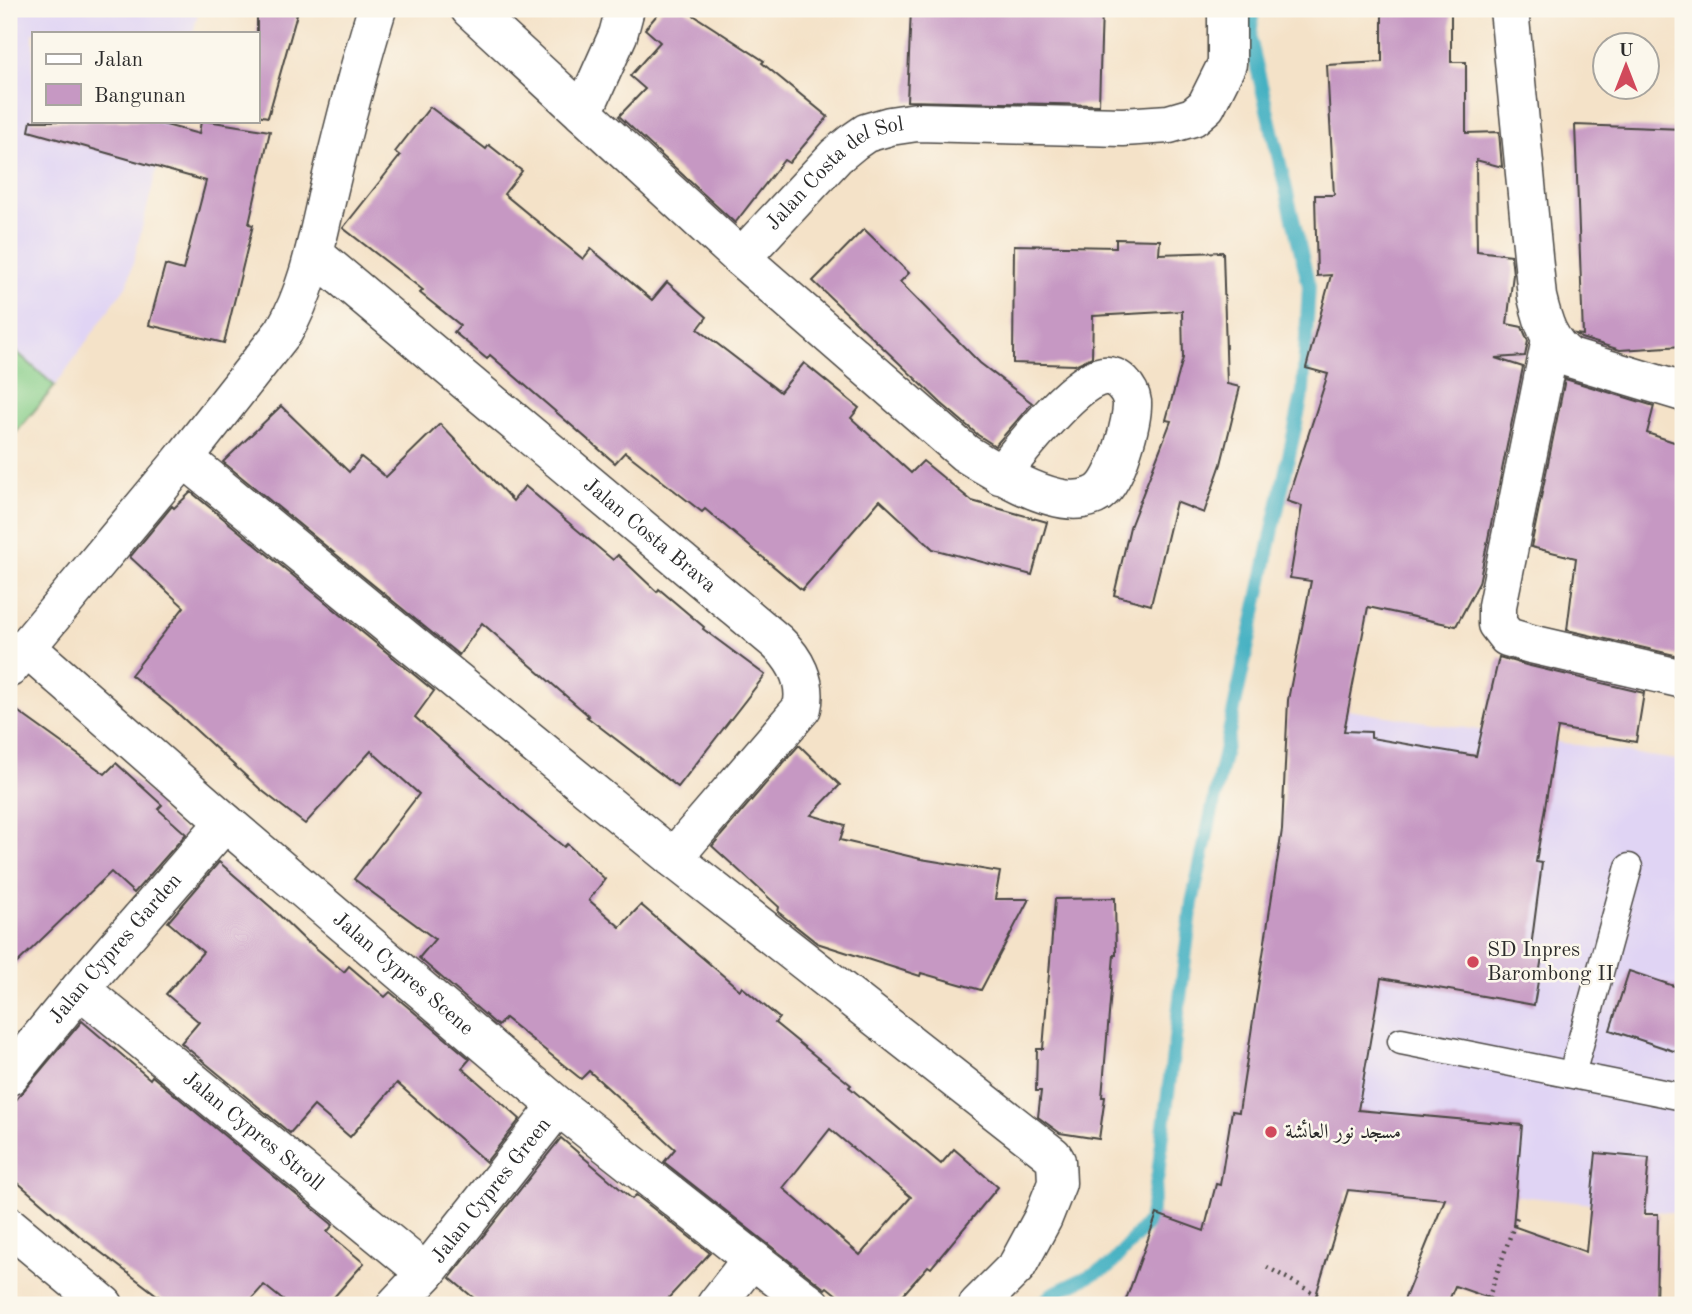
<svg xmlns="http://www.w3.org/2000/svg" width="1692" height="1314" font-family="'Old Standard TT',Amiri,serif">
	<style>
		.built { fill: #e0d4f4 }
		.grass { fill: #86cd88; stroke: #587c5a; stroke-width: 2 }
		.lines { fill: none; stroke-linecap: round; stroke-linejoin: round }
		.stream { stroke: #45b1c2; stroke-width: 14 }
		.building { fill: #c698c3; fill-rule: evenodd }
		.service-casing { stroke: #494643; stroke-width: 29 }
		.minor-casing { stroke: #494643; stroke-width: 41 }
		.path { stroke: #494643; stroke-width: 4.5; stroke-dasharray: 2 5; stroke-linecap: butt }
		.service { stroke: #fff; stroke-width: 26 }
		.minor { stroke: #fff; stroke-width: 38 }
		.poi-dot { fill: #d1495b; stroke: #fbf7ec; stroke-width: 2.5 }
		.labels { text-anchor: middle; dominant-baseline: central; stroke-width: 5; stroke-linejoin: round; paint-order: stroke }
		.street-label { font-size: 21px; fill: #2b2b2b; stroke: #fbf7ec }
		.poi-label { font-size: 21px; fill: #2b2b2b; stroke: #fbf7ec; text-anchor: start }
	</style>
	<rect width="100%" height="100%" fill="#fbf7ec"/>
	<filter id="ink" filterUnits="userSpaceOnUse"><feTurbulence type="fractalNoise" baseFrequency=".0143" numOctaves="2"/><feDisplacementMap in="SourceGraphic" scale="14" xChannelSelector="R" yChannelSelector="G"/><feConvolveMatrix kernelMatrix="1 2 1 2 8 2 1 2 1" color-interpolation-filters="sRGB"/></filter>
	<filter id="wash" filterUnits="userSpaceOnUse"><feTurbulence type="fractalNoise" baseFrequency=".00686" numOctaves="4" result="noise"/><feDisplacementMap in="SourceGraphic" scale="28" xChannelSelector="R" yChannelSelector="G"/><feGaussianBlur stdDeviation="1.57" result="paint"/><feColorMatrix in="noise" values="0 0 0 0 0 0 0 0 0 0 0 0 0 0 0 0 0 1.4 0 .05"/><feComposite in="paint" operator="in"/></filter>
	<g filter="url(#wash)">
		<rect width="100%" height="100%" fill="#f4e2c8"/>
		<!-- built -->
		<g class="built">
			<polygon points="9,9 199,9 193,33 33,33 33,121 169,121 128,283 55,386 9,441"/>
			<polygon points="1301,703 1683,761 1683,1214 1350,1177 1358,1109 1241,1097"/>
		</g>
		<!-- grass -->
		<polygon class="grass" points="9,345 55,386 9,441"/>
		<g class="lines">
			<!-- stream -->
			<polyline class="stream" points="1041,1305 1052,1294 1110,1266 1149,1221 1158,1174 1192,903 1303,391 1309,286 1250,38 1253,9"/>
		</g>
		<g id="blocks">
			<!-- building -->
			<g class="building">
				<polygon points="257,9 277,9 297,14 268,117 257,115"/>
				<polygon points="662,9 684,9 764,61 762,63 828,117 789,163 784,160 735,223 619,116 645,89 630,76 660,42 645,29"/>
				<polygon points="911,9 971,11 970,9 1102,9 1099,105 907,101"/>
				<polygon points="1382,9 1451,9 1451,62 1466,62 1466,133 1499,132 1502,167 1476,160 1477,251 1511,255 1513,274 1507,324 1522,327 1528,341 1525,356 1495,358 1523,367 1479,583 1456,626 1368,607 1344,731 1371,732 1371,738 1476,756 1499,657 1526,665 1644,693 1636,742 1558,728 1536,862 1542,863 1530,955 1542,957 1534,1005 1381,978 1358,1110 1522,1125 1513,1226 1586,1252 1596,1153 1649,1158 1644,1214 1658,1214 1656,1305 1509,1305 1455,1286 1447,1305 1402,1305 1445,1199 1348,1190 1313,1305 1124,1305 1157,1214 1204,1231 1216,1184 1220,1185 1232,1111 1239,1112 1282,830 1288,700 1311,581 1290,578 1302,506 1287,501 1328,374 1306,368 1331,275 1317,276 1315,195 1334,195 1327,65 1382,62"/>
				<polygon points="430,107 486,149 489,145 522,171 504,194 583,259 591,249 652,300 667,282 707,317 698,329 780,392 804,363 859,408 851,418 911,473 923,461 972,501 1047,522 1032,575 933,549 880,500 802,590 705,509 702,512 625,452 615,463 490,355 487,359 454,332 460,325 420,293 423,290 343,228 400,156 395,152"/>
				<polygon points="31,121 151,121 199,134 201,121 207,121 270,131 249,224 253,225 224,343 149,325 165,265 183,270 206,181 29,131"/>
				<polygon points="1575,125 1683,129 1683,346 1620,350 1581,338 1576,334 1583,335"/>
				<polygon points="864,229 909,273 900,282 980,363 1032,403 995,446 978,435 941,403 813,281"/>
				<polygon points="1116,239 1160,240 1159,254 1223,252 1227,384 1240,387 1221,464 1204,513 1176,502 1151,605 1114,595 1130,527 1171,421 1166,420 1183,358 1182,311 1093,316 1092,357 1075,365 1013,363 1014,245 1116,247"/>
				<polygon points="1565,379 1654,406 1647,433 1683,445 1683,657 1567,630 1576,558 1531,547"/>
				<polygon points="281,406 349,472 361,457 386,477 440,424 513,501 525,486 613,560 618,555 657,592 659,589 704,627 703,629 765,675 678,787 587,717 589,716 482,623 459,655 223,462"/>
				<path d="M191 492 434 691 415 717 525 815 564 847 567 844 605 879 589 900 620 927 641 905 740 990 742 987 779 1018 775 1023 851 1085 849 1087 941 1164 954 1149 998 1187 931 1268 928 1266 894 1305H849L827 1287 825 1289 664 1162 675 1149 589 1071 581 1079 505 1018 498 1026 419 958 435 939 354 879 419 794 371 751 305 824 260 789 172 708 131 675 184 607 130 557 172 506 174 508ZM830 1129 911 1197 860 1255 783 1188Z"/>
				<polygon points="9,705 105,774 116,763 162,805 158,809 186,834 134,893 111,872 9,971"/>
				<polygon points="799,745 840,785 811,815 845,825 840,840 921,859 1000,872 995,899 1029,899 981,990 921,973 920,976 817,943 778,912 779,907 712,846"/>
				<polygon points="219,862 273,909 308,943 309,942 344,972 349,966 385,997 390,992 470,1059 462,1068 520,1119 486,1162 397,1083 350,1137 314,1106 290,1133 181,1043 199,1022 166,994 203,952 168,922"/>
				<polygon points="1115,898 1116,955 1114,955 1102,1097 1105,1097 1099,1139 1060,1133 1038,1117 1041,1091 1036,1091 1037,1049 1043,1049 1055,899"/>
				<polygon points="1629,971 1683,989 1683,1054 1610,1030"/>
				<polygon points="82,1021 150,1079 152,1076 333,1225 327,1232 364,1263 327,1305 289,1305 264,1285 246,1305 170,1305 82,1238 9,1175 9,1108"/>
				<polygon points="561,1138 632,1199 636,1195 710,1253 662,1305 482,1305 450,1278"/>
			</g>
		</g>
	</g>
	<g filter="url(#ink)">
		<use href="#blocks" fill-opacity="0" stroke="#494643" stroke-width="2"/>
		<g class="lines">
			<!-- service casing -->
			<g class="service-casing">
				<g id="service">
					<polyline points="1401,1041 1683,1097"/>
					<polyline points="1572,1074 1629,867"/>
				</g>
			</g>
			<!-- minor casing -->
			<g class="minor-casing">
				<g id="minor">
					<path id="s1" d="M470 9 741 258 836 156 853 142 866 133 890 126 917 122 1123 127 1169 124 1193 117 1206 106 1227 64V9"/>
					<path d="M1509 9 1537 297C1543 322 1548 342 1570 358L1683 392"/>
					<polyline points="583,113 618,35 625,9"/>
					<path id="s2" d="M314 254 777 642C795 659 808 682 802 708L673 858"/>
					<path d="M741 258 965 453C992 470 1049 505 1082 499 1088 498 1097 495 1101 491 1117 478 1133 421 1132 402 1131 394 1127 388 1122 383 1117 378 1110 375 1103 376 1073 381 1020 451 1000 475"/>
					<polyline points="1551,339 1497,606 1497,624 1507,637 1531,644 1683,679"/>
					<polyline points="184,458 673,858 1053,1156 1056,1161 1057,1183 1043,1218 1017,1266 978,1305"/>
					<path id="s3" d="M26 647 225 822 558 1106 811 1305"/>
					<path d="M9 668 184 458 284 331C310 287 318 234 330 184 344 125 359 67 377 9"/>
					<path id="s4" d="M80 989 426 1273"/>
					<path id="s5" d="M9 1076 80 989 225 822"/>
					<polyline points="9,1226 104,1305"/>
					<path id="s6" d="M396 1305 426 1273 558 1106"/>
					<polyline points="716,1305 751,1260"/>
				</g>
			</g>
			<!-- path -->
			<g class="path">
				<polyline points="1267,1267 1335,1305"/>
				<polyline points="1486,1305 1518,1214"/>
			</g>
			<!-- service -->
			<use href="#service" class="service"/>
			<!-- minor -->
			<use href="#minor" class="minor"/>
		</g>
	</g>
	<!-- markers -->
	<g class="poi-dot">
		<circle cx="1473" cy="962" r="7"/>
		<circle cx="1271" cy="1132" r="7"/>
	</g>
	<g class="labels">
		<!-- street labels -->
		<g class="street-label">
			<text stroke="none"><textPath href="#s1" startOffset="497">Jalan Costa del Sol</textPath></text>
			<text stroke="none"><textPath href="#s2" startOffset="438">Jalan Costa Brava</textPath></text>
			<text stroke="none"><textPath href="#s5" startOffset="166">Jalan Cypres Garden</textPath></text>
			<text stroke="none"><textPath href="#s3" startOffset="499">Jalan Cypres Scene</textPath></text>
			<text stroke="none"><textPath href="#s4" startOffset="224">Jalan Cypres Stroll</textPath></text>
			<text stroke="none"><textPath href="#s6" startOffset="149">Jalan Cypres Green</textPath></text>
		</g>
		<!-- poi labels -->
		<g class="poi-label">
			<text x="1487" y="950">SD Inpres<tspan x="1487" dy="24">Barombong II</tspan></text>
			<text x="1285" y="1132">مسجد نور العائشة</text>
		</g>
	</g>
	<!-- margin -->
	<rect width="1692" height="1314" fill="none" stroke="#fbf7ec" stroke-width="35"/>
	<!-- legend -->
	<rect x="32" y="32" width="228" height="91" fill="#fbf7ec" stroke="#a8a59f" stroke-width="2"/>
	<rect x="46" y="54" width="35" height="10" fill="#ffffff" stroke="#a8a59f" stroke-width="2"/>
	<text x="94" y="66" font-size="21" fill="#2b2b2b">Jalan</text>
	<rect x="46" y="84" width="35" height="21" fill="#c698c3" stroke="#a8a59f" stroke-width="2"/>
	<text x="94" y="102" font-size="21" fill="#2b2b2b">Bangunan</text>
	<!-- north arrow -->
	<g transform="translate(1626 66)"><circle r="33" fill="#fbf7ec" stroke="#a8a59f" stroke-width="2"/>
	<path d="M0-5L12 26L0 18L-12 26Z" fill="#d1495b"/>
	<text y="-10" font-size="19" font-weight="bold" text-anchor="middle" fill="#2b2b2b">U</text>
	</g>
</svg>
